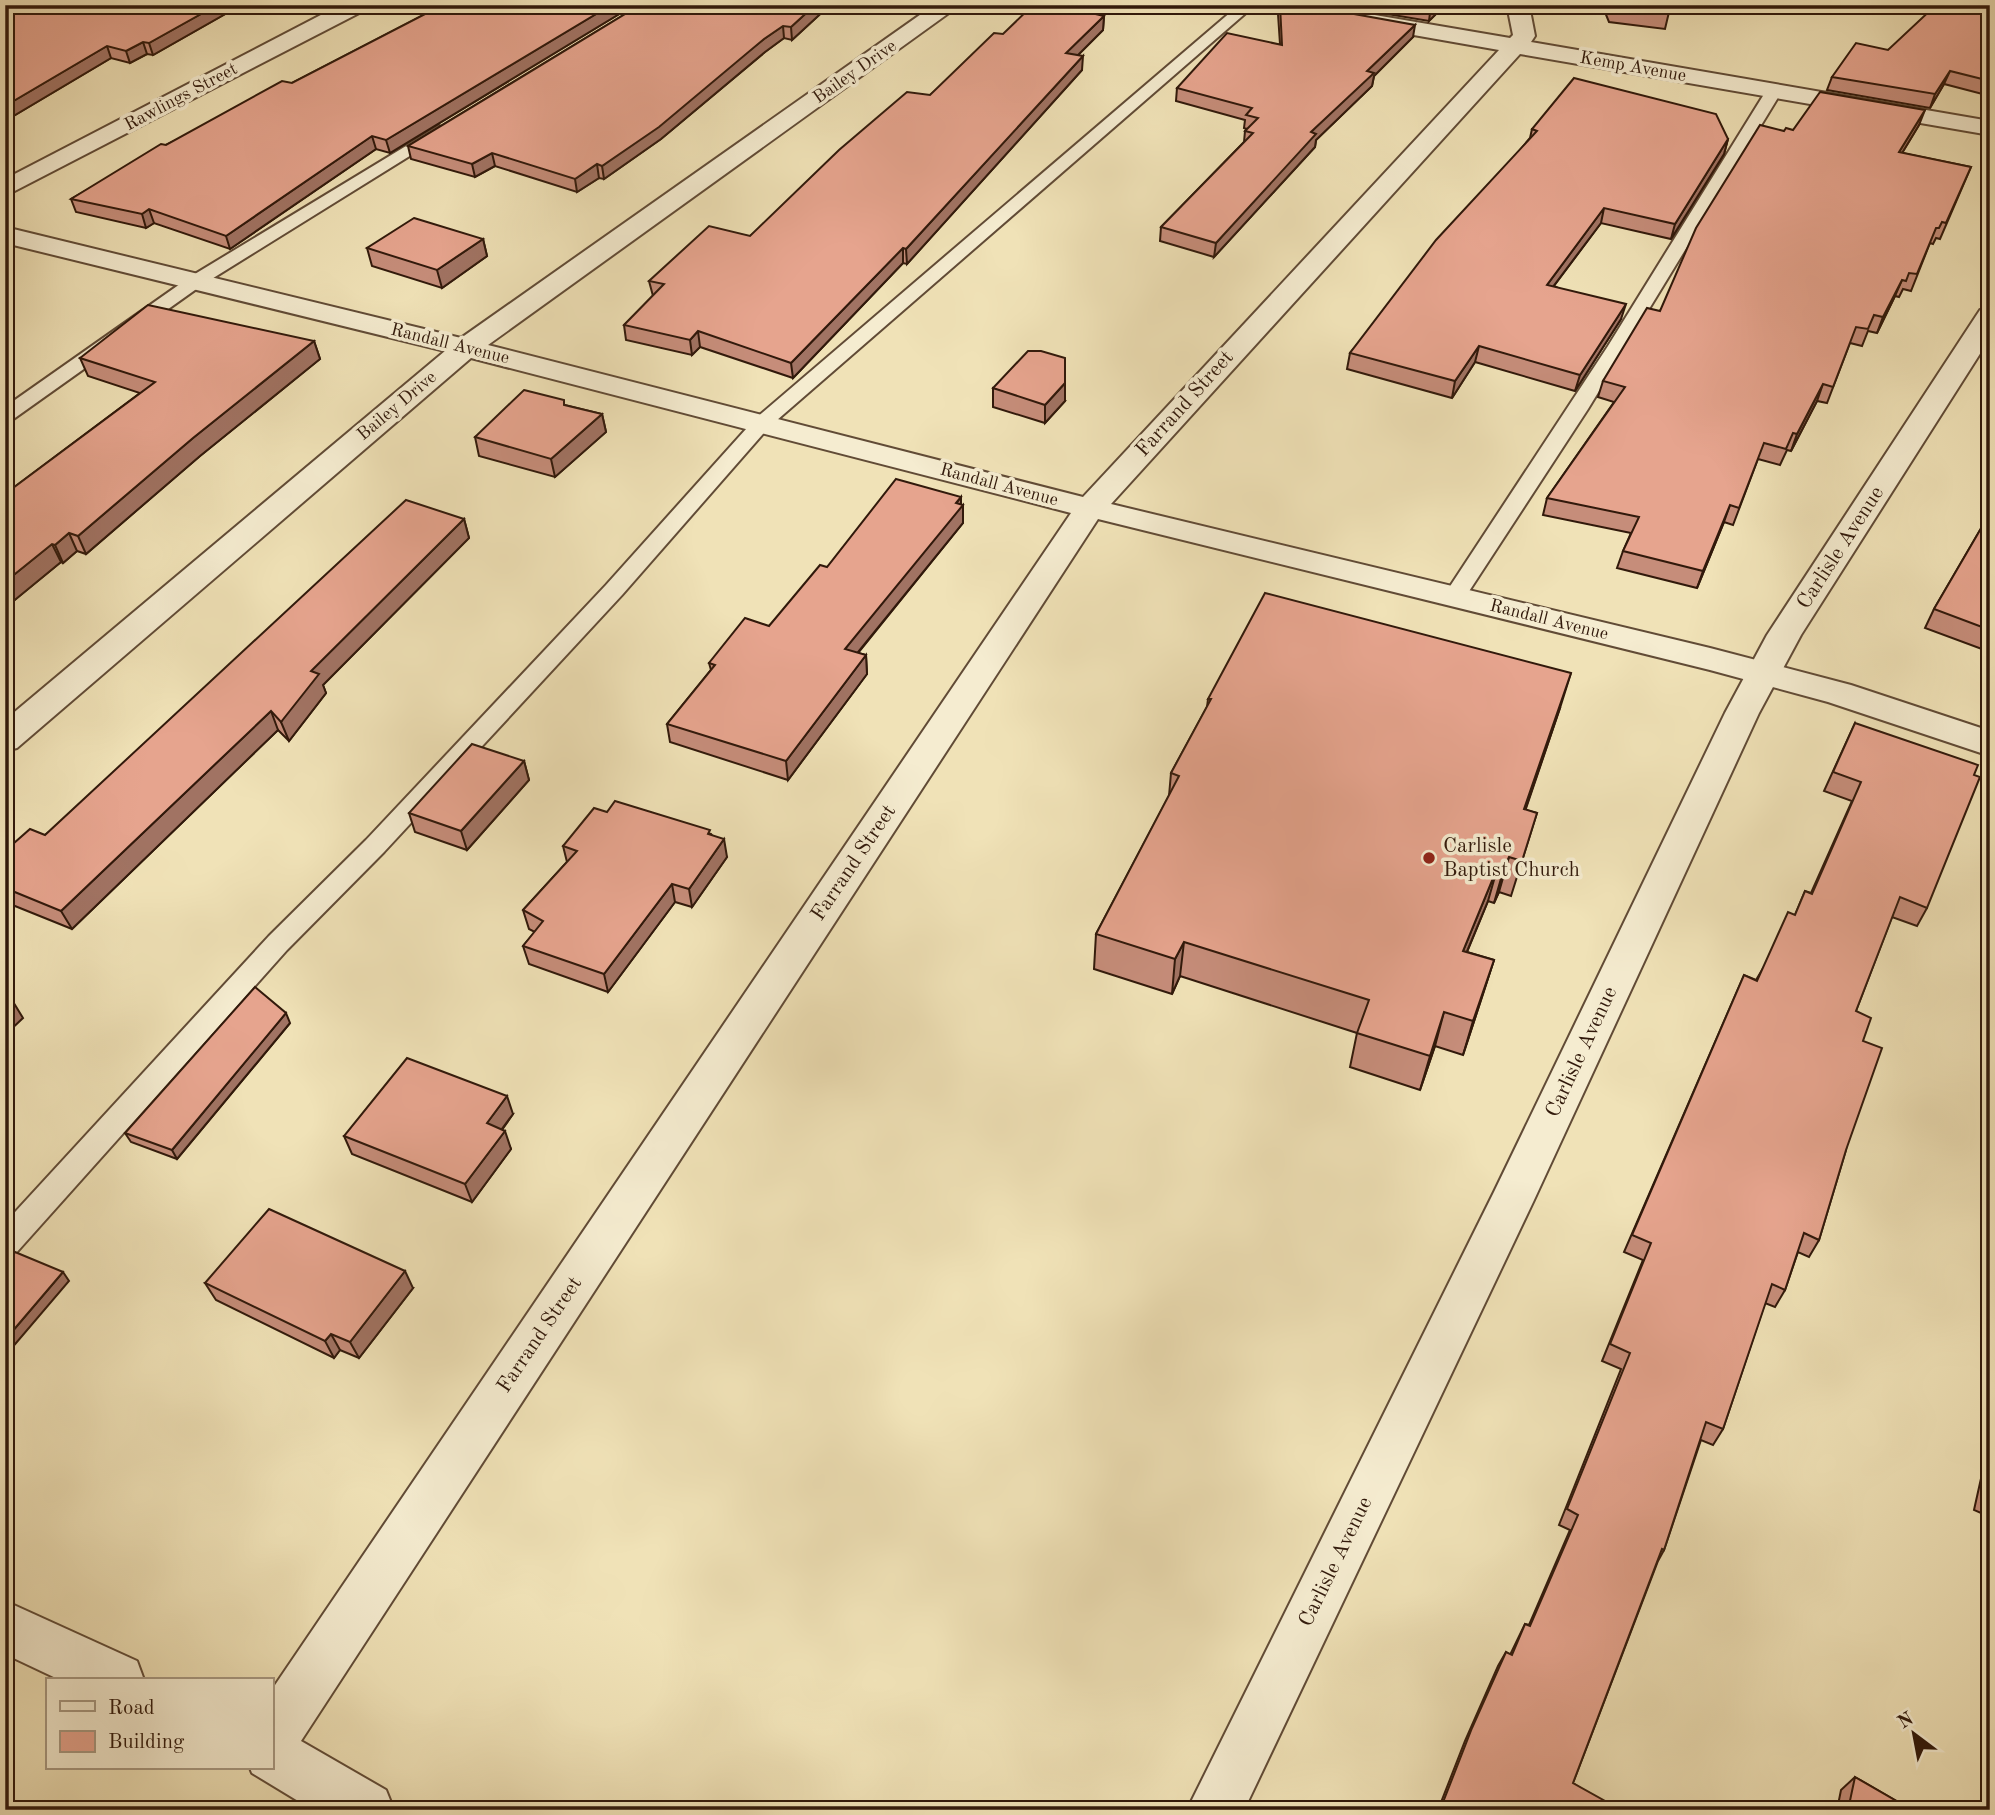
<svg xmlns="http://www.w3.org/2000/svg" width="1995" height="1815" font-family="'Old Standard TT',serif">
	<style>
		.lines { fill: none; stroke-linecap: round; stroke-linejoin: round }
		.service-casing { stroke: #614b36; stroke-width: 4 }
		.minor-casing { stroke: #614b36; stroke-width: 4 }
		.tertiary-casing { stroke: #614b36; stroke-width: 4 }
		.service { fill: #f5ecd0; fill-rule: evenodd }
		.minor { fill: #f5ecd0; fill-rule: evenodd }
		.tertiary { fill: #f5ecd0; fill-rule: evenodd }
		.wall { fill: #c68d7a; stroke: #31190b; stroke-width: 2 }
		.shaded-wall { fill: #a17363; stroke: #31190b; stroke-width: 2 }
		.building { fill: #e6a48e; stroke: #31190b; stroke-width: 2 }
		.poi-dot { fill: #8f2418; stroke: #f5ecd0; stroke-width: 2.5 }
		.labels { text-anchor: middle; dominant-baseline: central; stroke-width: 7; stroke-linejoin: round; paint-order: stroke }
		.far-street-label { font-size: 18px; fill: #31190b; stroke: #f5ecd0 }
		.street-label { font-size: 21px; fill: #31190b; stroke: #f5ecd0 }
		.poi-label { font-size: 21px; fill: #31190b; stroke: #f5ecd0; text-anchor: start }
	</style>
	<rect width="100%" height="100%" fill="#f0e2b7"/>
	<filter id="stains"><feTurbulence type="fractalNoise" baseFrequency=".00286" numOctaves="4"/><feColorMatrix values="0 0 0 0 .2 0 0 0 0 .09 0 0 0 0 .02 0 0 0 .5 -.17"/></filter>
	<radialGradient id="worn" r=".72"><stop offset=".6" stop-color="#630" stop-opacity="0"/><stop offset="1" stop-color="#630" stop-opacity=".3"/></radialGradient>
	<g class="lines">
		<!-- service casing -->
		<g class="service-casing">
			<g id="service">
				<polygon points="1239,5 1255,5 769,427 622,595 384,852 287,950 16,1253 5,1257 5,1223 269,936 366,840 606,585 755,419"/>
				<polygon points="1774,86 1782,91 1588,409 1462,602 1446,602 1443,597 1608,346 1766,91"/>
				<polygon points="439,126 447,131 445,134 202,285 12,420 5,422 5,407 190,277"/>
			</g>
		</g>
		<!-- minor casing -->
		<g class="minor-casing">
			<g id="minor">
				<polygon points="340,5 368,5 365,10 5,196 5,179"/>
				<polygon points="934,5 960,5 488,345 1083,497 1499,50 1277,11 1269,10 1266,5 1316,5 1510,38 1513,35 1507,5 1529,5 1535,36 1531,42 1990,121 1990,135 1520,54 1111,504 1710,648 1851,685 1990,731 1990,756 1828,702 1710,670 1098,519 301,1741 386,1790 394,1810 313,1810 252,1773 250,1768 271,1768 271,1691 1071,513 471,358 17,748 5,751 5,720 445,351 5,243 5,227 461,338"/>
				<polygon points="5,1601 137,1661 144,1680 60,1680 5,1654"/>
			</g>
		</g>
		<!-- tertiary casing -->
		<g class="tertiary-casing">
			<polygon id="tertiary" points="1990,308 1990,338 1801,635 1759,713 1534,1200 1244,1810 1187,1810 1494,1192 1725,713 1767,635 1976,316 1980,310"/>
		</g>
		<!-- service -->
		<use href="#service" class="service"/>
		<!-- minor -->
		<use href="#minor" class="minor"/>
		<!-- tertiary -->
		<use href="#tertiary" class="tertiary"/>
	</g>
	<!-- wall -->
	<g class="wall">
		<polygon points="5,5 241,5 153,55 147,54 130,63 111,58 5,121"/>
		<polygon points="436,5 634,5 390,153 376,149 230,249 154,223 146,228 76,212 71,199 166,145 292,83 424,15 423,12"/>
		<polygon points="640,5 830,5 792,40 784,38 765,52 661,139 604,179 599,178 577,192 495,166 475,177 411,159 408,146"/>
		<polygon points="1279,5 1304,5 1413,37 1374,76 1372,86 1316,140 1315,147 1214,257 1160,241 1161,227 1244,142 1245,131 1247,129 1244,128 1245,120 1176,101 1177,88 1280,44 1278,14"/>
		<polygon points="1333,5 1445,5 1429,21"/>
		<polygon points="1602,5 1666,5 1669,12 1665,29 1609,22"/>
		<polygon points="1990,5 1990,96 1944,84 1930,108 1827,90 1832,77 1888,50"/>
		<polygon points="1104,16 1103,30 1078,55 1082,70 907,264 903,263 793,378 700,347 692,355 626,340 624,325 653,296 649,281 750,236 930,95 1003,34"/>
		<polygon points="1919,125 1902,153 1971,167 1940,239 1936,238 1933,244 1930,243 1911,291 1903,289 1899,297 1895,296 1877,333 1868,331 1862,346 1850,343 1827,403 1817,401 1791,451 1787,450 1780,465 1758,459 1733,525 1724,522 1697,588 1617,568 1623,551 1631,533 1543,515 1547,498 1614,402 1598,397 1603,381 1660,311 1784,131"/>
		<polygon points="1532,129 1728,139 1724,154 1671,239 1601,223 1554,286 1621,319 1575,391 1475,362 1452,398 1347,369 1350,353 1530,138"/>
		<polygon points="483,239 487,256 442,288 372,266 367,248"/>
		<polygon points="314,341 320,359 200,456 86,554 77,551 63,563 61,562 5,608 5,494 140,393 88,376 80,358"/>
		<polygon points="993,388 1065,401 1045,423 993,407"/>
		<polygon points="565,405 602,414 606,432 555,477 479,456 475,437"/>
		<polygon points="961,497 961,505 963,505 963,523 858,653 866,655 867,674 788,780 670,742 667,724 711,670 709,663 769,626 827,567"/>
		<polygon points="1990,513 1990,652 1925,628 1934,609"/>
		<polygon points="464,519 469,538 323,685 326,693 289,741 278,730 72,929 5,902 5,851 45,835"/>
		<polygon points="1208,699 1560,708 1525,810 1537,813 1511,896 1499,892 1494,903 1488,901 1467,952 1494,960 1463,1055 1435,1046 1420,1090 1350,1067 1357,1033 1180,976 1172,994 1094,969 1096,934 1169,796 1171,773 1207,707"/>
		<polygon points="1855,723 1927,908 1917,926 1892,917 1856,1011 1863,1041 1846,1150 1819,1240 1809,1257 1798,1252 1785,1290 1775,1307 1765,1303 1723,1429 1713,1445 1701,1440 1664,1550 1658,1561 1573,1783 1613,1810 1438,1810 1465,1741 1498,1666 1506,1652 1510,1655 1525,1624 1529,1625 1570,1530 1559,1525 1621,1369 1602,1361 1643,1260 1624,1252 1744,975 1756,980 1795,915 1805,891 1811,893 1852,801 1824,791"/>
		<polygon points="524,761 529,780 467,850 415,832 409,813"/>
		<polygon points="607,812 711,834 727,857 692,907 675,902 608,992 529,964 523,946 535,932 529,929 523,910 567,862 563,846"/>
		<polygon points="290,1023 177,1159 131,1142 125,1133"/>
		<polygon points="513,1114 502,1130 511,1149 472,1202 352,1154 344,1136"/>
		<polygon points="205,1283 413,1288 359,1358 340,1350 334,1358 216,1300"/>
		<polygon points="1990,1458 1990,1517 1974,1510 1984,1465"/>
		<polygon points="1855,1777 1912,1810 1837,1810 1841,1790"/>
	</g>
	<!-- shaded-wall -->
	<g class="shaded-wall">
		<polygon points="217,5 241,5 153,55 149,43"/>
		<polygon points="611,5 634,5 390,153 386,140"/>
		<polygon points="815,5 830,5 792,40 791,27"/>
		<polygon points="1438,5 1445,5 1429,21 1430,13"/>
		<polygon points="1104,16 1103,30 1066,67 1066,53"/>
		<polygon points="1415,25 1413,37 1374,76 1372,86 1316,140 1315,147 1214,257 1216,243 1311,132 1367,71"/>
		<polygon points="783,26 784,38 765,52 661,139 604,179 602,166 764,39"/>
		<polygon points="143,42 147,54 130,63 126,51"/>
		<polygon points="107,46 111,58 5,121 5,106"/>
		<polygon points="1083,56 1082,70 907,264 906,249"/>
		<polygon points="1950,71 1944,84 1930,108 1935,94"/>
		<polygon points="1925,110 1919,125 1893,168 1899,152"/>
		<polygon points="372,136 376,149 230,249 226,236"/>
		<polygon points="1728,139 1724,154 1671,239 1675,224"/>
		<polygon points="492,153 495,166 475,177 472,164"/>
		<polygon points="597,164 599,178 577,192 575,179"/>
		<polygon points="1604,208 1601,223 1543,300 1547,285"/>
		<polygon points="149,209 154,223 146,228 142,214"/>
		<polygon points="483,239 487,256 442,288 437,270"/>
		<polygon points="903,248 903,263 793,378 791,363"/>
		<polygon points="1902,280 1895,296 1877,333 1883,317"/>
		<polygon points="1626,304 1621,319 1575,391 1580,375"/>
		<polygon points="698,331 700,347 692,355 690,340"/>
		<polygon points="314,341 320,359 200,456 86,554 78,536 193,438"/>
		<polygon points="1479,346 1475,362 1452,398 1455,381"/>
		<polygon points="1065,383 1065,401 1045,423 1045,405"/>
		<polygon points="1823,384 1817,401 1791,451 1797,434"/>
		<polygon points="602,414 606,432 555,477 551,459"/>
		<polygon points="961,497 961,507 963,505 963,523 846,667 845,649"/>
		<polygon points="1730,505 1724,522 1697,588 1703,571"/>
		<polygon points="464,519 469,538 323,685 326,693 289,741 281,722 311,671"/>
		<polygon points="69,533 77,551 63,563 55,545"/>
		<polygon points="52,544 61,562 5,608 5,582"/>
		<polygon points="866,655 867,674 788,780 786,761"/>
		<polygon points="1571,673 1560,708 1514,844 1524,809"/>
		<polygon points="271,711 278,730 72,929 61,911"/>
		<polygon points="524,761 529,780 467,850 461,831"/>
		<polygon points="724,839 727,857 692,907 689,889"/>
		<polygon points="1509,857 1499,892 1494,903 1504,868"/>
		<polygon points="1498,866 1488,901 1453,985 1463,951"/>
		<polygon points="672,884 675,902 608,992 604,974"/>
		<polygon points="1184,942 1180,976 1172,994 1175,959"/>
		<polygon points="1494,960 1483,994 1463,1055 1473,1021"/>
		<polygon points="12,1000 23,1018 5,1035 5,1006"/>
		<polygon points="1444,1012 1435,1046 1420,1090 1430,1056"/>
		<polygon points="286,1013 290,1023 177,1159 172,1150"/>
		<polygon points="507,1096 513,1114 493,1141 487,1123"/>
		<polygon points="505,1131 511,1149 472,1202 465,1184"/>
		<polygon points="405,1271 413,1288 359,1358 350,1342"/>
		<polygon points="63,1272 69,1281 5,1356 5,1340"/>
		<polygon points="331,1334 340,1350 334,1358 325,1341"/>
	</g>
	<!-- building -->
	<g class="building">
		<polygon points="6,5 217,5 149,43 143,42 126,51 107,46 5,106 5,6"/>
		<polygon points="436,5 611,5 386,140 372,136 226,236 149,209 142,214 71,199 161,144 166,145 282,81 292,83 427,13 423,12"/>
		<polygon points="640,5 815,5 791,27 783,26 764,39 659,127 602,166 597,164 575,179 492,153 472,164 408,146"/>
		<polygon points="1033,5 1057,5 1104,16 1066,53 1083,56 906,249 903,248 791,363 698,331 690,340 624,325 664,284 649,281 709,226 750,236 839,150 907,92 930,95 994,33 1003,34"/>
		<polygon points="1280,5 1304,5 1415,25 1367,71 1374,73 1311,132 1316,134 1216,243 1161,227 1253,133 1245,131 1258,118 1246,115 1252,108 1177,88 1227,33 1282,45"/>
		<polygon points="1383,5 1438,5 1430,13"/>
		<polygon points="1613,5 1666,5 1669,12"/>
		<polygon points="1936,5 1990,5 1990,81 1950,71 1935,94 1832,77 1856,43 1888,50"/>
		<polygon points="1574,78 1716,114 1728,139 1675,224 1604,208 1547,285 1626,304 1580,375 1479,346 1455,381 1350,353 1436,240 1537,131 1532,129"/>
		<polygon points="1820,92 1925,110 1899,152 1971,167 1946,223 1942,222 1939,228 1936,228 1917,274 1909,273 1906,281 1902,280 1883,317 1874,315 1868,329 1856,327 1833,387 1823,384 1797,434 1793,433 1786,449 1764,443 1739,508 1730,505 1703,571 1623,551 1639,517 1547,498 1625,387 1603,381 1647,308 1660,311 1696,228 1760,125 1784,131 1786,128 1793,130"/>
		<polygon points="414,218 483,239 437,270 367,248"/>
		<polygon points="148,305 314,341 193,438 78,536 69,533 55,545 52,544 5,582 5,494 155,382 80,358"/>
		<polygon points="1028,351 1041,351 1065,358 1065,383 1045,405 993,388"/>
		<polygon points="524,390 564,400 564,405 602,414 551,459 475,437"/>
		<polygon points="896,479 961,497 956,503 963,505 845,649 866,655 786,761 667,724 715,665 709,663 745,618 769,626 820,565 827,567"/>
		<polygon points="406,500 464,519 311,671 319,674 281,722 271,711 61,911 5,888 5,851 30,829 45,835"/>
		<polygon points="1990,513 1990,630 1934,609"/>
		<polygon points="1265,593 1571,673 1524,809 1537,813 1522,861 1509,857 1504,868 1498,866 1463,951 1494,960 1473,1021 1444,1012 1430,1056 1357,1033 1369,1000 1184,942 1175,959 1096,934 1179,776 1171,773 1211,699 1208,699"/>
		<polygon points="1855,723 1978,765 1974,775 1980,777 1927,908 1900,897 1856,1011 1871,1018 1863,1041 1882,1048 1846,1150 1819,1240 1804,1233 1785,1290 1772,1284 1723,1429 1706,1422 1664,1550 1662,1549 1573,1783 1614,1806 1613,1810 1440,1810 1472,1728 1506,1652 1512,1655 1525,1624 1530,1626 1578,1515 1567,1509 1630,1353 1610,1344 1651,1243 1632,1235 1744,975 1757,981 1788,912 1795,915 1805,891 1812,894 1861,782 1833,772"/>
		<polygon points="472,744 524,761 461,831 409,813"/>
		<polygon points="615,801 710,830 708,834 724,839 689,889 672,884 604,974 523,946 543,921 523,910 577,851 563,846 594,808 607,812"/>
		<polygon points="255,987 286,1013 172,1150 125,1133"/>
		<polygon points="5,997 12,1000 5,1006"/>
		<polygon points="407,1058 507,1096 487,1123 505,1131 465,1184 344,1136"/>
		<polygon points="269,1209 405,1271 350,1342 331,1334 325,1341 205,1283"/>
		<polygon points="15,1252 63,1272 5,1340 5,1263"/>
		<polygon points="1990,1463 1990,1506 1981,1502"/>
		<polygon points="1855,1777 1912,1810 1848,1810"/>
	</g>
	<!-- markers -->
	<circle class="poi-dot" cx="1429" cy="858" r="7"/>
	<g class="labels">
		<!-- far-street labels -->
		<g class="far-street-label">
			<text transform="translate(1633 67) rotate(10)">Kemp Avenue</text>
			<text transform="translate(855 72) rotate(-35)">Bailey Drive</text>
			<text transform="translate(181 97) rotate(-28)">Rawlings Street</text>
			<text transform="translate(450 344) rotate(14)">Randall Avenue</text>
			<text transform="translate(397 406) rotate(-40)">Bailey Drive</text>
			<text transform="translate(999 485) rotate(15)">Randall Avenue</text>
			<text transform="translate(1549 620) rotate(14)">Randall Avenue</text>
		</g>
		<!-- street labels -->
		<g class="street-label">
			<text transform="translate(1185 404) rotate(-48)">Farrand Street</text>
			<text transform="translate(1841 548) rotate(-57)">Carlisle Avenue</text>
			<text transform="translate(854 863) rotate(-56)">Farrand Street</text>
			<text transform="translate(1582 1052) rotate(-65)">Carlisle Avenue</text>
			<text transform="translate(540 1335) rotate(-56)">Farrand Street</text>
			<text transform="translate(1336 1562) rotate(-64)">Carlisle Avenue</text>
		</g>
		<!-- poi labels -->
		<g class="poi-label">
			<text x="1443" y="846">Carlisle<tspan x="1443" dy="24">Baptist Church</tspan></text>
		</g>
	</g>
	<!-- margin -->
	<rect width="1995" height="1815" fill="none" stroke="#f0e2b7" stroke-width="28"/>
	<rect x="7" y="7" width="1981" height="1801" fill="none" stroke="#31190b" stroke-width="3.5"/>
	<rect x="14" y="14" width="1967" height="1787" fill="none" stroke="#31190b" stroke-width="2"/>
	<!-- legend -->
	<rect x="46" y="1678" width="228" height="91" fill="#f5ecd0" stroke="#a79881" stroke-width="2"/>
	<rect x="60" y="1701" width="35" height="10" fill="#f5ecd0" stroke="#a79881" stroke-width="2"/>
	<text x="108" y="1714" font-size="21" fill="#31190b">Road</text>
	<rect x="60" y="1731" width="35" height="21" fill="#e6a48e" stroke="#a79881" stroke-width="2"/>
	<text x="108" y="1748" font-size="21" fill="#31190b">Building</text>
	<!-- north arrow -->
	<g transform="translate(1914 1734) rotate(328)" stroke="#f5ecd0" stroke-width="5" paint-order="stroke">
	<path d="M0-5L12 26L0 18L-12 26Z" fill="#31190b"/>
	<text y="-10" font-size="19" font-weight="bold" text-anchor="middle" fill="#31190b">N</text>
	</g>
	<rect width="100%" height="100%" filter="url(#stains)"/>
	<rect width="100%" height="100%" fill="url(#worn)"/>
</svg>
